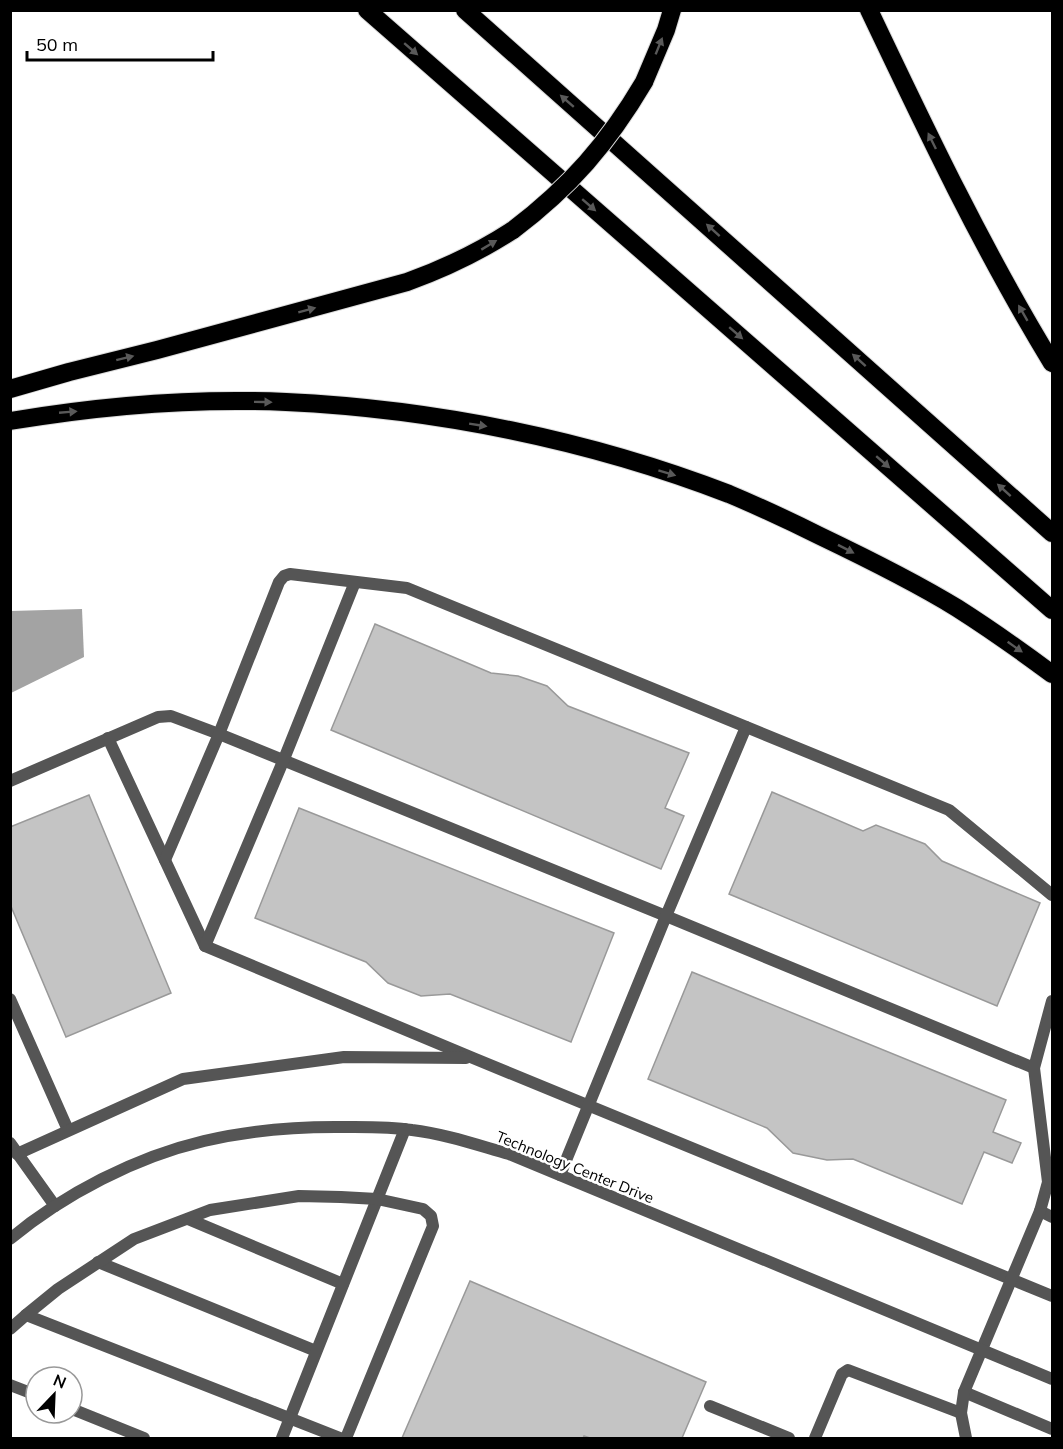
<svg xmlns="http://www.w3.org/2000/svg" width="1063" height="1449" font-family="Mulish,sans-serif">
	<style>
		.water { fill: #a3a3a3 }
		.building { fill: #c4c4c4; stroke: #999; stroke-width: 1.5 }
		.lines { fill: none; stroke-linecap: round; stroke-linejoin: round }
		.highway-casing { stroke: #dbdbdb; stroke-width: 20 }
		.lane { stroke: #555; stroke-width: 12 }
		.street { stroke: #555; stroke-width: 12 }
		.highway { stroke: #000; stroke-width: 18 }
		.highway-bridge-casing { stroke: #dbdbdb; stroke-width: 20; stroke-linecap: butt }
		.highway-bridge { stroke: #000; stroke-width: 18 }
		.oneway { fill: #595959 }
		.labels { text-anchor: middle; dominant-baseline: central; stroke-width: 5; stroke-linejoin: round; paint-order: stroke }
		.street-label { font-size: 15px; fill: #000; stroke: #fff }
	</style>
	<rect width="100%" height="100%" fill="#fff"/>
	<!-- water -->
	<polygon class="water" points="82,609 84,657 11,693 11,611"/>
	<!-- building -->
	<g class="building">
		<polygon points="375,624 491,673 518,676 547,686 568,706 689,753 665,808 684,816 661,869 331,730"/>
		<polygon points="772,792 863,831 876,825 925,844 942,861 1040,903 997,1006 729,894"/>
		<polygon points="89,795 171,993 66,1037 10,904 10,827"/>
		<polygon points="299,808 614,933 571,1042 450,994 421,996 388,983 366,962 255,918"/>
		<polygon points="692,972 1006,1100 993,1132 1021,1143 1012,1163 984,1152 962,1204 853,1159 827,1160 793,1153 767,1128 648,1079"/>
		<polygon points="470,1281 706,1382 682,1438 590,1438 584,1436 583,1438 402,1438"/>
	</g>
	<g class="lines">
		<!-- highway casing -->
		<g class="highway-casing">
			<g id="highway">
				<polyline points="367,10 1052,610"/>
				<polyline points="465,10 1052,533"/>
				<path d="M869 10C926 130 983 250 1052 363"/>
				<polyline points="644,82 666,30 672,10"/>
				<path d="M10 389 69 372 157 350 407 282C446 268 479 252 513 230"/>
				<path d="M10 421C99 406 197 398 286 402 436 409 589 440 729 494 760 507 790 521 820 536 866 558 913 581 957 608 990 629 1021 651 1052 674"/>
			</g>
		</g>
		<!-- lane -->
		<g class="lane">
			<polyline points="108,738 205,946 473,1058 1052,1296"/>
			<polyline points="10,781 158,717 171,716 219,734 279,582 284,576 290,574 407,588 949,810 1052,895"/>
			<polyline points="165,860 219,734 666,916 1034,1068"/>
			<polyline points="205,946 284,759 355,582"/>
			<polyline points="10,999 68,1130"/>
			<polyline points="10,1143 55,1206"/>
			<polyline points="17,1154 183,1079 344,1057 466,1058"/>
			<polyline points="560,1175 666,916 746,727"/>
			<polyline points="1040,1211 1052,1217"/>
			<polyline points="188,1219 343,1284"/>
			<polyline points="98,1262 316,1351"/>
			<polyline points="10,1329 26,1315"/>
			<polyline points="10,1385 36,1395"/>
			<polyline points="964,1392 1052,1429"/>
			<polyline points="710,1406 789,1438"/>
			<polyline points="72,1409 144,1438"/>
			<polyline points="282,1438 405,1129"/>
			<polyline points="340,1438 26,1315 58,1289 134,1239 210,1210 299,1196 341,1197 377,1199 423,1209 431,1216 433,1226 346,1438"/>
			<polyline points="815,1438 842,1374 848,1370 961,1413"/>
			<polyline points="966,1438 961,1413 964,1392 1040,1211 1048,1182 1034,1068 1052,1001"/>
		</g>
		<!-- street -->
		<path class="street" d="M10 1239C64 1194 136 1157 204 1141 246 1131 291 1127 335 1127 360 1127 387 1126 412 1130 445 1134 477 1145 509 1154L1052 1379"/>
		<!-- highway -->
		<use href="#highway" class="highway"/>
		<!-- highway-bridge casing -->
		<g class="highway-bridge-casing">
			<path id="highway-bridge" d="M513 230C570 187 608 143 644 82"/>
		</g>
		<!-- highway-bridge -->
		<use href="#highway-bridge" class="highway-bridge"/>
	</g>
	<!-- one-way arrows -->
	<defs><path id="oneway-solid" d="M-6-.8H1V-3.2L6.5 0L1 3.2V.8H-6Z" transform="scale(1.5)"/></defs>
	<g class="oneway">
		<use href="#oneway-solid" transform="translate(659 46) rotate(-68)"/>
		<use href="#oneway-solid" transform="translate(411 49) rotate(41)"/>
		<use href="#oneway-solid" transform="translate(567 101) rotate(-139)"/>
		<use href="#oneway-solid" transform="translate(932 141) rotate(-116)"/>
		<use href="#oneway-solid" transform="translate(589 205) rotate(41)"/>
		<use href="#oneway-solid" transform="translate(713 230) rotate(-138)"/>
		<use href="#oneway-solid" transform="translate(489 245) rotate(-31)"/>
		<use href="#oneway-solid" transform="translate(307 310) rotate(-15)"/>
		<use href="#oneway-solid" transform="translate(1023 313) rotate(-120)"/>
		<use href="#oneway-solid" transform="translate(736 333) rotate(41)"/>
		<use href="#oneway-solid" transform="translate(125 358) rotate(-14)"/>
		<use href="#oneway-solid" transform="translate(859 360) rotate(-138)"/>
		<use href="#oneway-solid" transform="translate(263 402) rotate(1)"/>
		<use href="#oneway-solid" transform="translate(68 412) rotate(-5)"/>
		<use href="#oneway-solid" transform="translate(478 425) rotate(9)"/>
		<use href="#oneway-solid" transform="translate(883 462) rotate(41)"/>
		<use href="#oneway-solid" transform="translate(667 473) rotate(17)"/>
		<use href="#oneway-solid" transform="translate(1004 490) rotate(-138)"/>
		<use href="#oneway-solid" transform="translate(846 549) rotate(27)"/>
		<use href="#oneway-solid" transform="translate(1015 647) rotate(35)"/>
	</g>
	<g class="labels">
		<!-- street labels -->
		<g class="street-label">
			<text transform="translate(575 1167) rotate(22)">Technology Center Drive</text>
		</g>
	</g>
	<!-- border -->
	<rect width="1063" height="1449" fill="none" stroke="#000000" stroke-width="24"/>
	<!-- north arrow -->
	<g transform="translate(54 1395) rotate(23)"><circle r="28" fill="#ffffff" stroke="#999999" stroke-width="1.5"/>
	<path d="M0-4.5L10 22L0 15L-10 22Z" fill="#000000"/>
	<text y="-9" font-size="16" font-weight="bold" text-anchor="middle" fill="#000000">N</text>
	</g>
	<!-- scale -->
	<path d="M27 51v9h186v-9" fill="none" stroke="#000000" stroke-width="3"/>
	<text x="36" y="51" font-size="18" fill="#000000" stroke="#ffffff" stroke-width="4.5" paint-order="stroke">50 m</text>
</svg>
